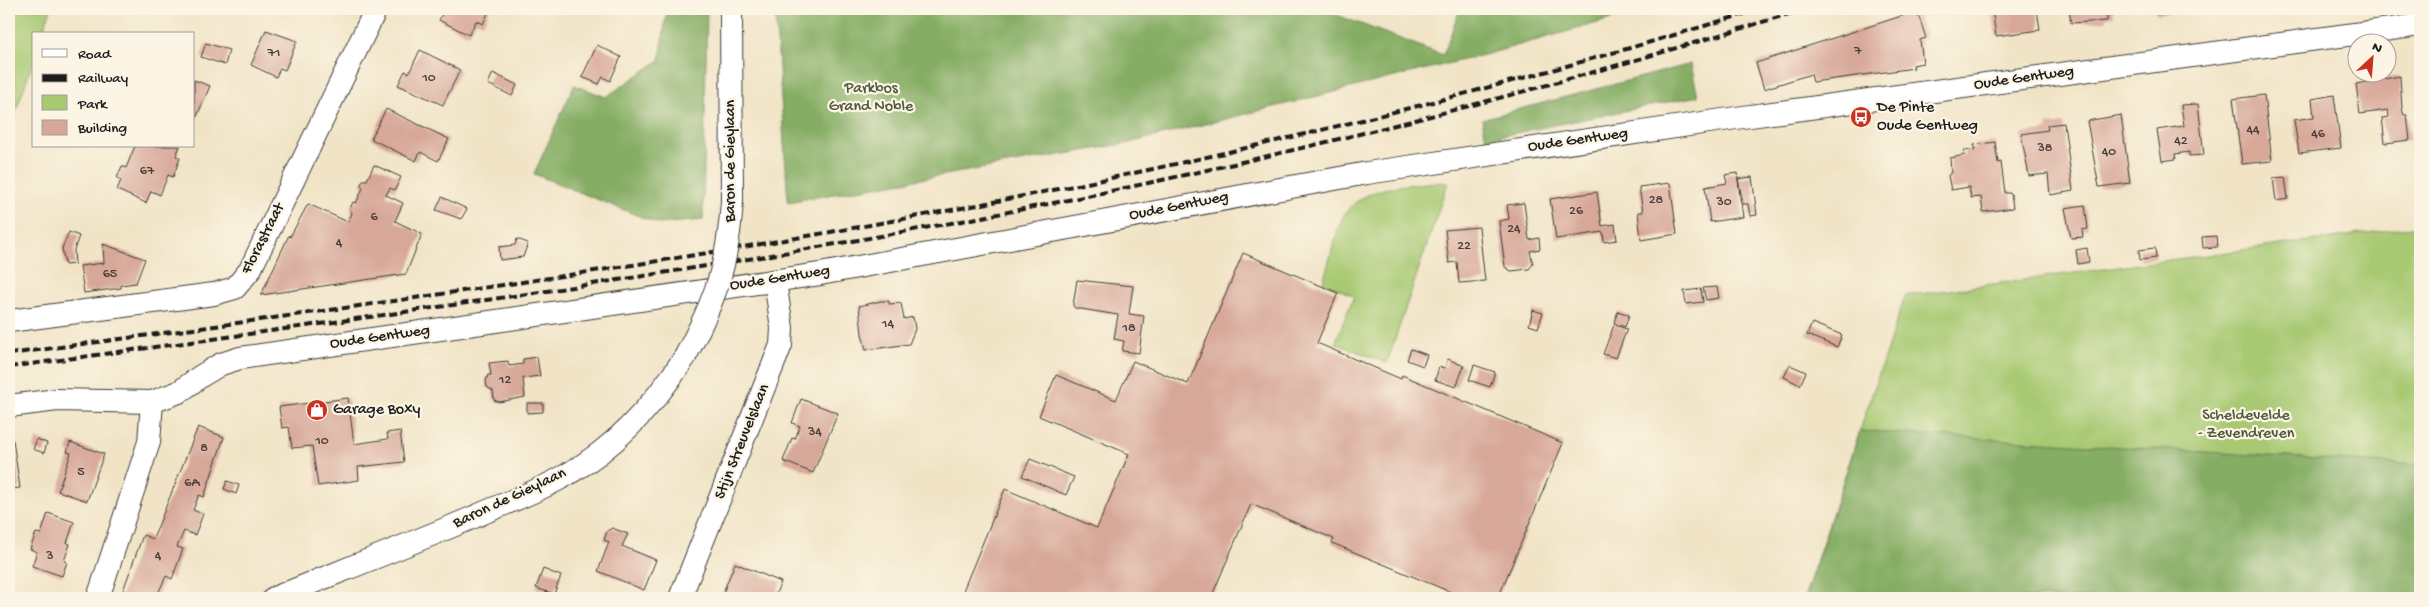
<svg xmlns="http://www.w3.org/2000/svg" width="2429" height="607" font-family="'Gochi Hand',sans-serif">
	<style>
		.green { fill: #a7c972; stroke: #627247 }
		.forest { fill: #85ad64; stroke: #506440 }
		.building { fill: #d7a798 }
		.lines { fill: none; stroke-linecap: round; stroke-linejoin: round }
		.street-casing { stroke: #3c3a36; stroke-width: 24 }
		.street { stroke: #fff; stroke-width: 22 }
		.rail { stroke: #1c1c1c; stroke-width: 4; stroke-dasharray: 8 4; stroke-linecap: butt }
		.street-bridge-casing { stroke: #3c3a36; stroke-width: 24; stroke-linecap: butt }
		.street-bridge { stroke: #fff; stroke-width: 22 }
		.labels { text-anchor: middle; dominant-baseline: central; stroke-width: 4.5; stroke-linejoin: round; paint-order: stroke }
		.number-label { font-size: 14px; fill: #4b3f3b }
		.street-label { font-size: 16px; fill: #1c1c1c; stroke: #fcf5e5 }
		.park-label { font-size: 16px; fill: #4d593a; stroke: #fcf5e5 }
		.poi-label { font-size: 16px; fill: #1c1c1c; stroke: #fcf5e5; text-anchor: start }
	</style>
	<rect width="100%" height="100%" fill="#fcf5e5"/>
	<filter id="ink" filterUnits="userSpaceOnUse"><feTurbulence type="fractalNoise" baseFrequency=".02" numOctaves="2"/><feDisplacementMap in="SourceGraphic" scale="10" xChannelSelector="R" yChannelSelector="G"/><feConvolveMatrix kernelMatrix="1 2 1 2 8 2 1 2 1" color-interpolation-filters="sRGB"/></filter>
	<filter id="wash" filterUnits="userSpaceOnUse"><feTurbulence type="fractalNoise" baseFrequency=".0096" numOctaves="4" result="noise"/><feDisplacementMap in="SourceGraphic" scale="20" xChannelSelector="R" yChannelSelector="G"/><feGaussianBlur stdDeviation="1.12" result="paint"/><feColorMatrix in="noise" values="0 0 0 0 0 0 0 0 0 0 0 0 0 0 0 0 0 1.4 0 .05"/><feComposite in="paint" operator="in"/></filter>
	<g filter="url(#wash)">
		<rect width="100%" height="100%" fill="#f1e4c6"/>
		<!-- green -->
		<g class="green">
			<polygon points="9,9 51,9 42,34 34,34 34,59 9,131"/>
			<path d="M1448 182 1387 363 1335 343 1354 296 1323 282C1328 267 1337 227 1344 215 1365 183 1415 184 1448 182Z"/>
			<polygon points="2420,226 2420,598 1804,598 1905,296"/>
		</g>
		<!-- forest -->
		<g class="forest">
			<polygon points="667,9 707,9 703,220 659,224 534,174 574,85 606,97 660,60"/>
			<polygon points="775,9 1321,9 1443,55 1460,9 1647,9 1491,53 1129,143 788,202"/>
			<polygon points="1691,64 1698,96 1486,139 1482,119"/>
			<polygon points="1860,431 2420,465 2420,598 1805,598"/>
		</g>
		<g id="blocks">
			<!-- building -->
			<g class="building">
				<polygon points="445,9 490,9 483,24 476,21 469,35 439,20"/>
				<polygon points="1992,9 2037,9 2040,30 1996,36"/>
				<polygon points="2069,9 2113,9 2114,16 2107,17 2107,21 2071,23"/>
				<polygon points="2155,9 2171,9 2171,12 2156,14"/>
				<polygon points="1917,11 1926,38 1920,40 1923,63 1913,65 1914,68 1813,82 1811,74 1764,89 1756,63"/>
				<polygon points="266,30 297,41 285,70 280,68 276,77 251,65"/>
				<polygon points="206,43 229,50 225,65 201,57"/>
				<polygon points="597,45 621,57 610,81 603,77 599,84 582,77"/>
				<polygon points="420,50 460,70 443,105 398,85 405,71 409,73"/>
				<polygon points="493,73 517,85 512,96 488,84"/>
				<polygon points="2400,76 2402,109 2404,115 2407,115 2410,140 2385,143 2382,118 2389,117 2388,110 2360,114 2356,84"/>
				<polygon points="194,80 210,86 195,121 194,120"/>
				<polygon points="2264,95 2272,161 2242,164 2233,99"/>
				<polygon points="2334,95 2341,148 2299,153 2294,120 2314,117 2312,99"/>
				<polygon points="2198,104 2204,155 2189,156 2189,152 2175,154 2176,159 2162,161 2157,130 2184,126 2181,105"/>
				<polygon points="386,109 449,139 438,161 420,152 416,161 371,139"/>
				<polygon points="2121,115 2130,183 2099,187 2087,121"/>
				<polygon points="2064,123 2073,191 2050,195 2048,174 2029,176 2021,134 2048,130 2047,125"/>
				<polygon points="1995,142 1998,163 2001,162 2005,193 2011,193 2013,208 1983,212 1981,197 1971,198 1969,187 1951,190 1948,176 1951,172 1950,158 1965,155 1964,151 1975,149 1974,145"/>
				<polygon points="135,146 180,146 176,156 180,158 173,177 168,175 160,195 151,191 146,203 117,190 121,180 117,178 122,166 126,168"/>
				<polygon points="374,165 401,177 395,190 390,188 386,195 403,203 395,221 422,234 406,274 261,295 289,235 290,237 308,204 348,222 352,213 350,209 353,202 356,203 363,188 361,185 363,180 367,180"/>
				<polygon points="1737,173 1743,217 1710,222 1705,187 1727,183 1725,175"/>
				<polygon points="1752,177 1757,215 1750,216 1748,204 1743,204 1738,179"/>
				<polygon points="2285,177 2288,199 2276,201 2273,178"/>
				<polygon points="1670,183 1677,234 1641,240 1638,212 1643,212 1639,187"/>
				<polygon points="1597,192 1602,226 1615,224 1617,240 1604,242 1603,232 1556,239 1550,199"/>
				<polygon points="442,197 467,209 461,219 436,210"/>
				<polygon points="1524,203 1529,240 1539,238 1540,249 1530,251 1533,264 1529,269 1511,271 1505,267 1499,221 1509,219 1507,205"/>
				<polygon points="2085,205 2088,229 2082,230 2083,237 2071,238 2065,208"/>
				<polygon points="1479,227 1485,281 1459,283 1457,262 1449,263 1445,230"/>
				<polygon points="69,232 79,236 74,250 75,264 65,265 62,248"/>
				<polygon points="2216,236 2217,247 2203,248 2202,237"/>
				<polygon points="517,239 528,243 523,257 500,260 499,247 515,245"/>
				<polygon points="103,244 145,259 136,283 121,285 121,288 84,293 80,266 104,263"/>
				<polygon points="2087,248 2089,262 2078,264 2076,250"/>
				<polygon points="2155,248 2156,258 2140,260 2139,250"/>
				<polygon points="1243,253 1338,293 1317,343 1401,379 1402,375 1563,443 1498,598 1465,598 1332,543 1334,539 1251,504 1211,598 960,598 1005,489 1097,528 1129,454 1039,416 1056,375 1116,400 1133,361 1188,384"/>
				<polygon points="1077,280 1133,286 1129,314 1144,316 1139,353 1122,351 1124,341 1114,339 1118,315 1075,308 1073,306"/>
				<polygon points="1717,287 1719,298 1706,300 1703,288"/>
				<polygon points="1701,289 1703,302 1686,304 1684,291"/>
				<polygon points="881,301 889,301 889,304 901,303 904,319 913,317 915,329 909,344 866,350 862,334 859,306"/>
				<polygon points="1533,310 1543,313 1538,328 1529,325"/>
				<polygon points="1618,311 1629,315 1625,327 1614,323"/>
				<polygon points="1812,323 1842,335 1837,347 1807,335"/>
				<polygon points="1614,325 1627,329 1616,358 1603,354"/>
				<polygon points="1411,349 1427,355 1423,366 1407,360"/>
				<polygon points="537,357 540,376 523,378 525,397 499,402 494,400 493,391 487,387 486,381 488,375 491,375 489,363 508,361 509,366 523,364 523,359"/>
				<polygon points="1448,359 1464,366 1456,387 1435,380 1439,367 1445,368"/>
				<polygon points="1474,365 1495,372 1490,387 1469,380"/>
				<polygon points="1790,365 1806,372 1800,385 1784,377"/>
				<polygon points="348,398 354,444 388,439 387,433 400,431 404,462 358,467 359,480 318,486 312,446 292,448 289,427 282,428 279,407"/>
				<polygon points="801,399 838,413 813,473 783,461 792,438 795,439 800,426 792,423"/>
				<polygon points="527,403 543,403 543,412 527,413"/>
				<polygon points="198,427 224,437 204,497 199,495 193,510 203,514 195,535 184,531 177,547 183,549 172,579 166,576 156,598 128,598 121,596 143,535 153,539"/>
				<polygon points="37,439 47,443 44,453 33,449"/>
				<polygon points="13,440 20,488 9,489 9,441"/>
				<polygon points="70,442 104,454 87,501 58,491 71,453 67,452"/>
				<polygon points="1030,459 1074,477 1066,495 1022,476"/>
				<polygon points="227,481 239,485 236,494 224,489"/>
				<polygon points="48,513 74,522 67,543 70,544 64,561 67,562 62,576 32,566 37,552 30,549 36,533 41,534"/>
				<polygon points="612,528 628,534 622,546 656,560 644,590 598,571 609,542 604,540 607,531"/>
				<polygon points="735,563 781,582 774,598 758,595 756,598 721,598"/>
				<polygon points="543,569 561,576 554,594 536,588"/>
			</g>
		</g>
	</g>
	<g filter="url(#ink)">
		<use href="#blocks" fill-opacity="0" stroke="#3c3a36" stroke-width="1"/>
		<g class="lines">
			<!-- street casing -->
			<g class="street-casing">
				<g id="street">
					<polyline points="731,9 732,201"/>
					<polyline points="9,321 214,294 235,288 250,270 376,9"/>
					<polyline points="9,406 57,400 152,402 179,392 201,376 221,364 240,358 820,274 1367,173 1736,118 2420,25"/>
					<polyline points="98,598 149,442 152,402"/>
					<path d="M274 598C341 571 408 545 474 517 505 503 538 492 568 474 616 447 655 403 685 357"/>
					<polyline points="680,598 781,345 782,328 775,281"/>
				</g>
			</g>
			<!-- street -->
			<use href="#street" class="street"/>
			<!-- rail -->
			<g class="rail">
				<path d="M9 354C365 306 721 258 1073 186 1304 138 1534 79 1760 9"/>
				<path d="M9 367C365 318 721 271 1073 199 1319 148 1564 85 1804 9"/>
			</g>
			<!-- street-bridge casing -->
			<g class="street-bridge-casing">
				<path id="street-bridge" d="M685 357C715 300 728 266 732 201"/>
			</g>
			<!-- street-bridge -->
			<use href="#street-bridge" class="street-bridge"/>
		</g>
	</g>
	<!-- icons -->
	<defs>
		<g id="bus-disc" transform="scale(1.125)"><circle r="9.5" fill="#c8321e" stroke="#fcf5e5"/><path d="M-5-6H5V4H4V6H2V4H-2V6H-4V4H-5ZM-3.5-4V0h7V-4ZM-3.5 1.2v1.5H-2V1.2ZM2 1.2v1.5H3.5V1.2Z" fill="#fff"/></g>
		<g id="shop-disc" transform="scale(1.125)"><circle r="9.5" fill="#c8321e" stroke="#fcf5e5"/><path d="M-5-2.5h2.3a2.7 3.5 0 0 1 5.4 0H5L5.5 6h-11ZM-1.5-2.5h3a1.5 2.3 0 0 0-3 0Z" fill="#fff"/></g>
	</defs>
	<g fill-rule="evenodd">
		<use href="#bus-disc" x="1861" y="117"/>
		<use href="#shop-disc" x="317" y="410"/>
	</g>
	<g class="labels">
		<!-- number labels -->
		<g class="number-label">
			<text x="1858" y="51">7</text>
			<text x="274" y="53">71</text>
			<text x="429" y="78">10</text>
			<text x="2253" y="130">44</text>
			<text x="2318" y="134">46</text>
			<text x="2181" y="141">42</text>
			<text x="2045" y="148">38</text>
			<text x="2109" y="152">40</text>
			<text x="147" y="171">67</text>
			<text x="1656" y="200">28</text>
			<text x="1724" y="202">30</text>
			<text x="1576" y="211">26</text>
			<text x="374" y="217">6</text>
			<text x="1514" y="229">24</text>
			<text x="339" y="243">4</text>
			<text x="1464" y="246">22</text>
			<text x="110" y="274">65</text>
			<text x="888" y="324">14</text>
			<text x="1129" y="328">18</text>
			<text x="505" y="380">12</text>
			<text x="815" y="432">34</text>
			<text x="322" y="441">10</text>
			<text x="204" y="448">8</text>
			<text x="81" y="472">5</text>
			<text x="192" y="483">6A</text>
			<text x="50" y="556">3</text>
			<text x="158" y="556">4</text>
		</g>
		<!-- street labels -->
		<g class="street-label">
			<text transform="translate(2024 79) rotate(-8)">Oude Gentweg</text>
			<text transform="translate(1578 141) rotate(-8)">Oude Gentweg</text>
			<text transform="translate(731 161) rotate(-90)">Baron de Gieylaan</text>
			<text transform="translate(1179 207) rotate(-11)">Oude Gentweg</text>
			<text transform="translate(264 239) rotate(-63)">Florastraat</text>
			<text transform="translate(780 279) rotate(-9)">Oude Gentweg</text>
			<text transform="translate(380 338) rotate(-8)">Oude Gentweg</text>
			<text transform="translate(743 442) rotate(-68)">Stijn Streuvelslaan</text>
			<text transform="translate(510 499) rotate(-25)">Baron de Gieylaan</text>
		</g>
		<!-- park labels -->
		<g class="park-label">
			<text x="871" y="89">Parkbos<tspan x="871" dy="18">Grand Noble</tspan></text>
			<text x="2246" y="416">Scheldevelde<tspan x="2246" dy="18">- Zevendreven</tspan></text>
		</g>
		<!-- poi labels -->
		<g class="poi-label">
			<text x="1877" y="108">De Pinte<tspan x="1877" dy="18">Oude Gentweg</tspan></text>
			<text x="333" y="410">Garage Boxy</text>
		</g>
	</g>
	<!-- margin -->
	<rect width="2429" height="607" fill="none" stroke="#fcf5e5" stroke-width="30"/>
	<!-- legend -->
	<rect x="32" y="32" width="162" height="115" fill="#fcf5e5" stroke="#a29e95"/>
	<rect x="42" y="49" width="25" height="8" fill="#ffffff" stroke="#a29e95"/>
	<text x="78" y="58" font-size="15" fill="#1c1c1c">Road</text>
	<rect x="42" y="74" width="25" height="8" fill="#1c1c1c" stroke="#a29e95"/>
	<text x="78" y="82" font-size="15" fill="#1c1c1c">Railway</text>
	<rect x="42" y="95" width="25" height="15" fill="#a7c972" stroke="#a29e95"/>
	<text x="78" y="108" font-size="15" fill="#1c1c1c">Park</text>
	<rect x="42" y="120" width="25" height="15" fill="#d7a798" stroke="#a29e95"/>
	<text x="78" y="132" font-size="15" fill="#1c1c1c">Building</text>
	<!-- north arrow -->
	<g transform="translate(2372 58) rotate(26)"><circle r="24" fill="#fcf5e5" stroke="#a29e95"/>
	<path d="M0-4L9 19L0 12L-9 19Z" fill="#c8321e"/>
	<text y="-8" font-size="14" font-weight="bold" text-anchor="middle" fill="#1c1c1c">N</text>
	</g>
</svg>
